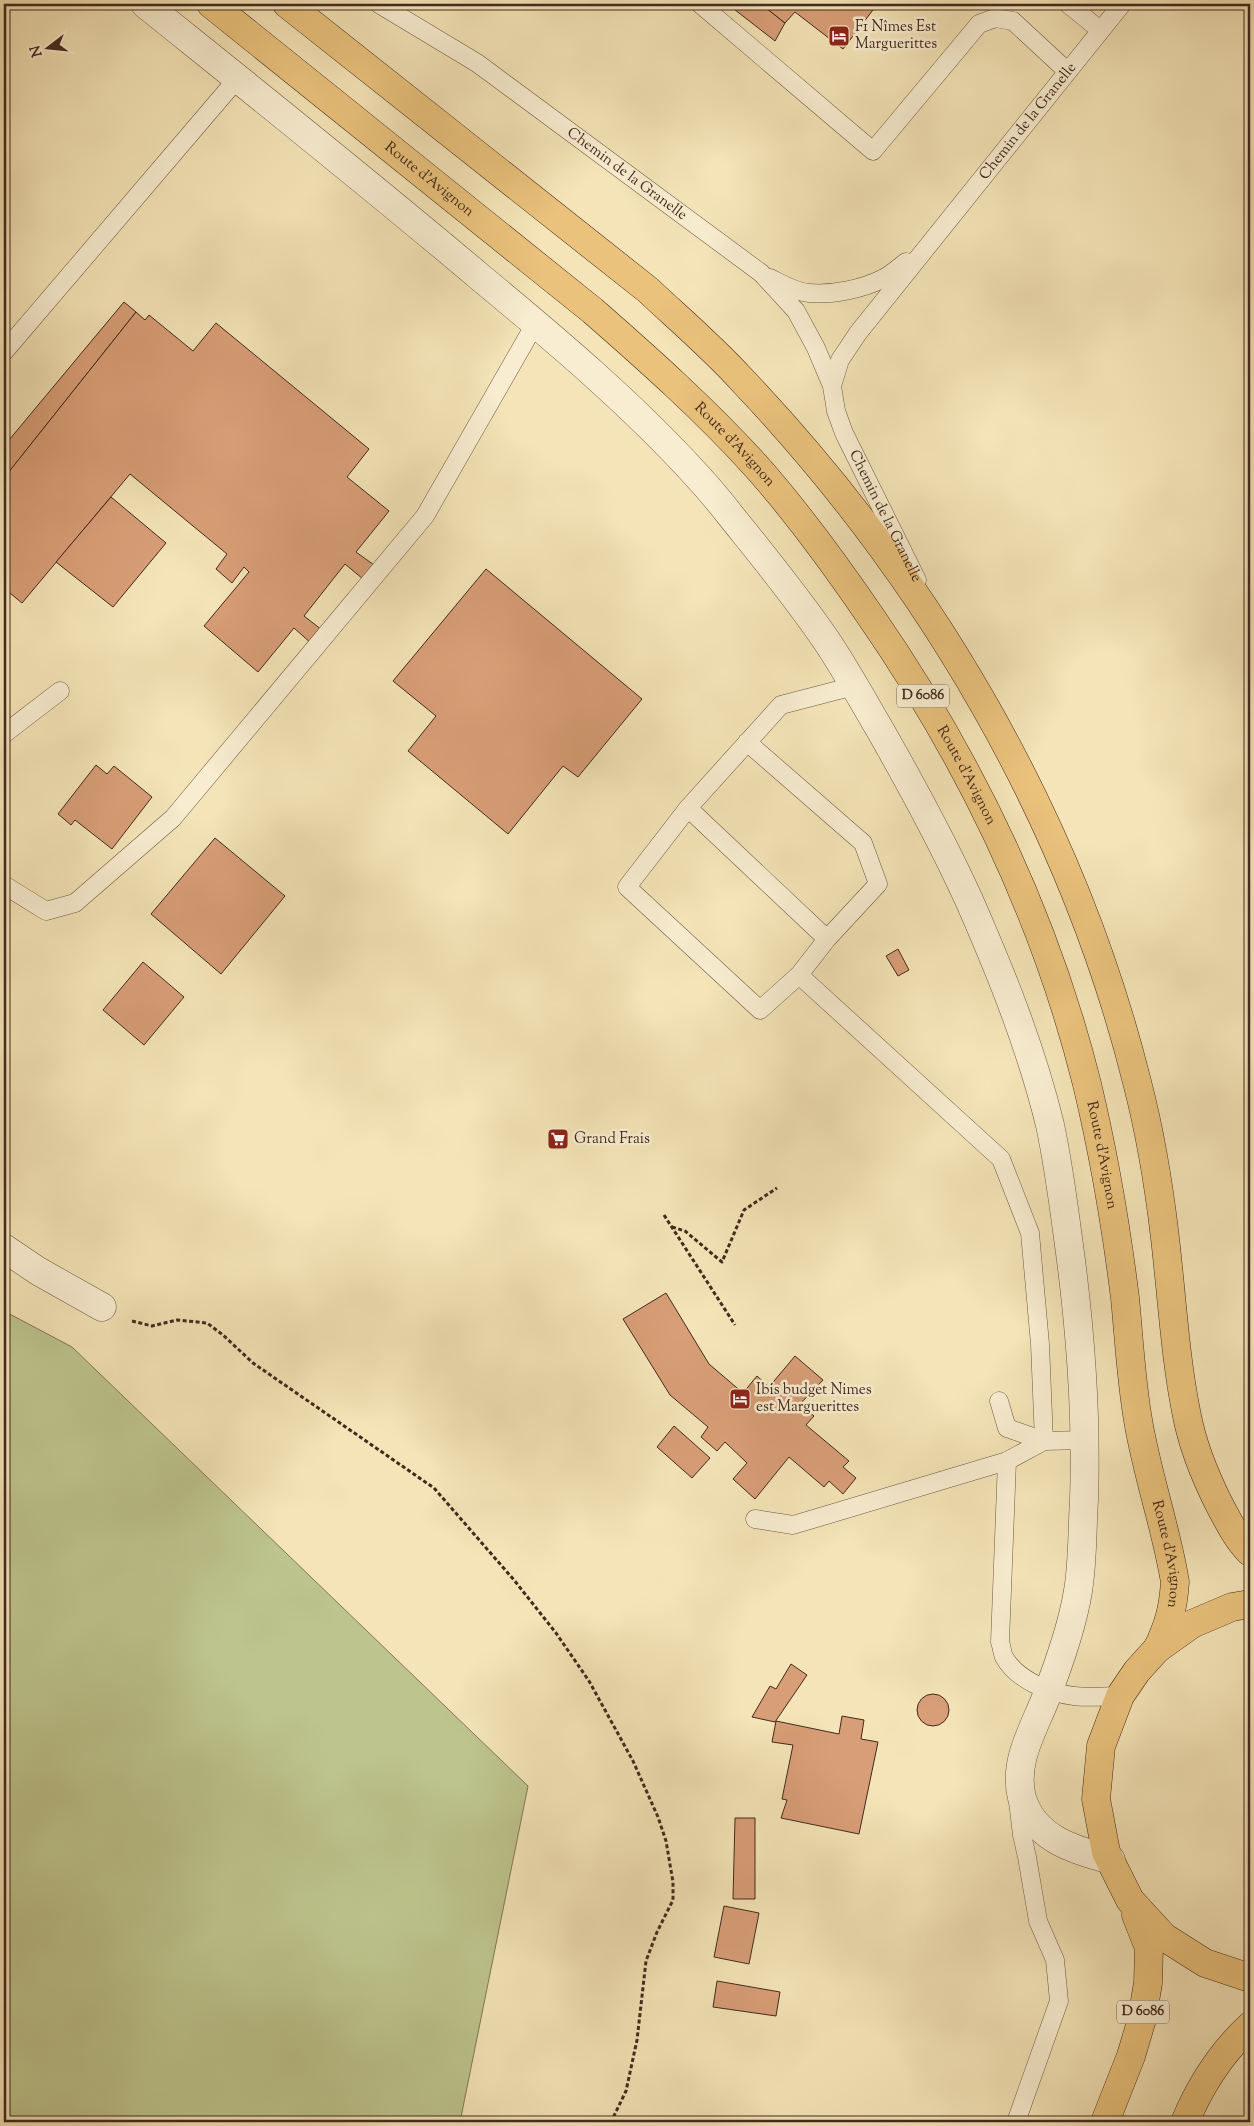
<svg xmlns="http://www.w3.org/2000/svg" width="1254" height="2126" font-family="'Sorts Mill Goudy',serif">
	<style>
		.green { fill: #bdc48d; stroke: #807656 }
		.building { fill: #d89e77; stroke: #42291e }
		.lines { fill: none; stroke-linecap: round; stroke-linejoin: round }
		.lane-casing { stroke: #6e5844; stroke-width: 19 }
		.street-casing { stroke: #6e5844; stroke-width: 29 }
		.primary-casing { stroke: #42291e; stroke-width: 29 }
		.path { stroke: #42291e; stroke-width: 3; stroke-dasharray: 4 2.5; stroke-linecap: butt }
		.lane { stroke: #f8edd0; stroke-width: 18 }
		.street { stroke: #f8edd0; stroke-width: 28 }
		.primary { stroke: #eac27c; stroke-width: 28 }
		.labels { text-anchor: middle; dominant-baseline: central; stroke-width: 5; stroke-linejoin: round; paint-order: stroke }
		.shield { fill: #f8edd0; stroke: #796453; stroke-width: 1 }
		.shield-label { font-size: 14px; font-weight: bold; fill: #42291e }
		.poi-label { font-size: 15px; fill: #42291e; stroke: #f8edd0; text-anchor: start }
		.street-label { font-size: 15px; fill: #42291e; stroke: #f8edd0 }
	</style>
	<rect width="100%" height="100%" fill="#f4e4b7"/>
	<filter id="stains"><feTurbulence type="fractalNoise" baseFrequency=".004" numOctaves="4"/><feColorMatrix values="0 0 0 0 .2 0 0 0 0 .09 0 0 0 0 .02 0 0 0 .5 -.17"/></filter>
	<radialGradient id="worn" r=".72"><stop offset=".6" stop-color="#630" stop-opacity="0"/><stop offset="1" stop-color="#630" stop-opacity=".3"/></radialGradient>
	<!-- green -->
	<polygon class="green" points="4,1311 72,1347 528,1786 460,2122 4,2122"/>
	<!-- building -->
	<g class="building">
		<polygon points="731,4 761,4 785,23 775,41 730,6"/>
		<polygon points="761,4 873,4 876,6 843,49 795,12 785,23"/>
		<polygon points="124,302 136,312 4,478 4,446"/>
		<polygon points="136,312 145,320 149,315 193,351 216,323 369,449 347,477 389,511 356,552 374,565 363,579 345,564 304,616 322,630 312,644 294,628 258,672 204,626 249,572 244,567 232,583 216,569 227,554 130,474 22,603 4,588 4,478"/>
		<polygon points="111,497 166,543 113,607 56,562"/>
		<polygon points="486,569 642,699 578,777 563,766 508,834 408,751 436,716 393,681"/>
		<polygon points="96,765 107,774 114,766 152,797 112,849 75,820 71,825 58,814"/>
		<polygon points="215,838 285,896 221,974 151,914"/>
		<polygon points="898,949 909,970 898,976 886,956"/>
		<polygon points="143,962 184,997 144,1045 103,1010"/>
		<polygon points="666,1293 709,1364 743,1393 757,1376 769,1387 795,1356 823,1380 800,1404 814,1416 806,1425 849,1461 843,1467 856,1478 843,1494 829,1481 824,1487 789,1457 755,1499 733,1479 747,1463 725,1442 717,1451 701,1437 708,1427 670,1395 623,1319"/>
		<polygon points="674,1426 710,1458 692,1478 657,1447"/>
		<polygon points="791,1664 807,1675 775,1722 752,1717 770,1686 776,1689"/>
		<circle cx="933" cy="1710" r="16"/>
		<polygon points="842,1716 864,1720 861,1739 878,1742 859,1834 781,1818 787,1800 782,1799 793,1745 772,1742 776,1721 839,1734"/>
		<polygon points="735,1818 755,1818 755,1899 733,1899"/>
		<polygon points="724,1906 759,1913 749,1964 714,1957"/>
		<polygon points="717,1981 780,1992 776,2016 713,2007"/>
	</g>
	<g class="lines">
		<!-- lane casing -->
		<g class="lane-casing">
			<g id="lane">
				<path id="s1" d="M379 4 477 63 761 273 796 311 816 348 832 386 836 411 844 433 917 580"/>
				<polyline points="700,4 873,151 979,24 995,18 1013,21 1067,71"/>
				<polyline points="1068,4 1100,30"/>
				<path d="M770 278C782 284 795 292 809 293 833 295 863 289 884 278 892 274 899 267 906 262"/>
				<polyline points="4,352 237,79"/>
				<path id="s2" d="M832 386 840 360 858 333 1122 4"/>
				<polyline points="4,734 60,691"/>
				<polyline points="747,742 863,843 878,884 827,939 688,808 781,705 854,686"/>
				<polyline points="688,808 627,887 760,1010 799,975 827,939"/>
				<polyline points="4,885 46,911 75,903 173,818 425,516 535,324"/>
				<polyline points="999,1401 1007,1428 1044,1441 1084,1440"/>
				<path d="M1007 1461 1000 1642C1002 1647 1002 1653 1004 1657 1017 1680 1049 1693 1074 1696 1089 1698 1105 1696 1120 1696"/>
				<polyline points="755,1519 793,1525 1007,1461 1044,1441 1040,1344 1030,1233 1001,1159 799,975"/>
				<polyline points="1016,2122 1059,2001 1055,1960 1038,1921 1027,1857 1022,1835 1018,1801"/>
			</g>
		</g>
		<!-- street casing -->
		<g class="street-casing">
			<g id="street">
				<path d="M145 4C257 94 370 184 481 278 556 340 634 406 699 478 715 495 729 514 743 531 772 567 800 602 826 640 845 668 862 699 879 728 911 784 942 841 969 900 1001 973 1031 1047 1050 1125 1058 1162 1063 1200 1068 1238 1080 1324 1087 1412 1084 1500 1082 1530 1083 1561 1078 1591 1073 1623 1057 1669 1045 1700 1032 1732 1013 1763 1022 1798 1034 1839 1075 1850 1111 1860"/>
				<polyline points="4,1248 38,1271 102,1307"/>
			</g>
		</g>
		<!-- primary casing -->
		<g class="primary-casing">
			<g id="primary">
				<path id="s3" d="M211 4 593 311C649 360 705 410 755 465 797 512 834 563 869 614 968 757 1045 916 1087 1084 1104 1155 1116 1226 1125 1298 1129 1338 1131 1380 1138 1420 1147 1475 1166 1527 1175 1582 1173 1609 1169 1625 1157 1649"/>
				<path d="M287 4 648 290C680 320 713 348 742 380 928 576 1071 818 1137 1082 1150 1132 1159 1186 1165 1238 1172 1297 1175 1358 1187 1416 1193 1447 1205 1476 1219 1504 1228 1521 1237 1539 1250 1552"/>
				<polyline points="1250,1604 1232,1607 1192,1624 1157,1649 1137,1671 1120,1696 1101,1746 1096,1799 1106,1852 1130,1900 1164,1937 1205,1963 1250,1978"/>
				<polyline points="1105,2122 1131,2056 1142,2019 1148,1983 1149,1948 1136,1915"/>
				<path d="M1185 2122C1200 2086 1221 2053 1250 2026"/>
			</g>
		</g>
		<!-- path -->
		<g class="path">
			<polyline points="664,1215 735,1325"/>
			<polyline points="672,1227 685,1231 722,1262 744,1210 777,1188"/>
			<polyline points="132,1321 152,1326 177,1320 207,1323 223,1335 253,1363 434,1488 514,1580 556,1633 589,1681 633,1761 658,1817 666,1841 673,1882 673,1900 657,1932 646,1961 637,2040 626,2091 611,2122"/>
		</g>
		<!-- lane -->
		<use href="#lane" class="lane"/>
		<!-- street -->
		<use href="#street" class="street"/>
		<!-- primary -->
		<use href="#primary" class="primary"/>
	</g>
	<!-- icons -->
	<defs>
		<g id="hotel-square" transform="scale(1.125)"><rect x="-9" y="-9" width="18" height="18" rx="4" fill="#8f2418" stroke="#f8edd0"/><path d="M-6-4.5h1.5V1H6V5H4.5V3h-9V5H-6ZM-4 0a1.8 1.8 0 1 1 3.6 0ZM.5 0V-2.5h3Q6-2.5 6 0Z" fill="#fff"/></g>
		<g id="supermarket-square" transform="scale(1.125)"><rect x="-9" y="-9" width="18" height="18" rx="4" fill="#8f2418" stroke="#f8edd0"/><path d="M-6-5.5h2.5l.6 2H6L4.5 2H-2.5L-4.4-4H-6ZM-1.5 3.2a1.3 1.3 0 1 0 .1 0ZM3 3.2a1.3 1.3 0 1 0 .1 0Z" fill="#fff"/></g>
	</defs>
	<g fill-rule="evenodd">
		<use href="#hotel-square" x="839" y="36"/>
		<use href="#supermarket-square" x="558" y="1139"/>
		<use href="#hotel-square" x="740" y="1399"/>
	</g>
	<g class="labels">
		<!-- shield labels -->
		<g class="shield">
			<rect x="897" y="684.5" width="52" height="23" rx="4"/>
			<rect x="1117" y="2000.5" width="52" height="23" rx="4"/>
		</g>
		<g class="shield-label">
			<text x="923" y="696">D 6086</text>
			<text x="1143" y="2012">D 6086</text>
		</g>
		<!-- poi labels -->
		<g class="poi-label">
			<text x="855" y="27">F1 Nîmes Est<tspan x="855" dy="17">Marguerittes</tspan></text>
			<text x="574" y="1139">Grand Frais</text>
			<text x="756" y="1390">Ibis budget Nimes<tspan x="756" dy="17">est Marguerittes</tspan></text>
		</g>
		<!-- street labels -->
		<g class="street-label">
			<text stroke="none"><textPath href="#s2" startOffset="331">Chemin de la Granelle</textPath></text>
			<text stroke="none"><textPath href="#s1" startOffset="301">Chemin de la Granelle</textPath></text>
			<text stroke="none"><textPath href="#s3" startOffset="280">Route d'Avignon</textPath></text>
			<text stroke="none"><textPath href="#s3" startOffset="685">Route d'Avignon</textPath></text>
			<text stroke="none"><textPath href="#s1" startOffset="744">Chemin de la Granelle</textPath></text>
			<text stroke="none"><textPath href="#s3" startOffset="1090">Route d'Avignon</textPath></text>
			<text stroke="none"><textPath href="#s3" startOffset="1495">Route d'Avignon</textPath></text>
			<text stroke="none"><textPath href="#s3" startOffset="1900">Route d'Avignon</textPath></text>
		</g>
	</g>
	<!-- margin -->
	<rect width="1254" height="2126" fill="none" stroke="#f4e4b7" stroke-width="20"/>
	<rect x="5" y="5" width="1244" height="2116" fill="none" stroke="#42291e" stroke-width="2.5"/>
	<rect x="10" y="10" width="1234" height="2106" fill="none" stroke="#42291e"/>
	<!-- north arrow -->
	<g transform="translate(48 48) rotate(254)" stroke="#f8edd0" stroke-width="4" paint-order="stroke">
	<path d="M0-4L9 19L0 12L-9 19Z" fill="#42291e"/>
	<text y="-8" font-size="14" font-weight="bold" text-anchor="middle" fill="#42291e">N</text>
	</g>
	<rect width="100%" height="100%" filter="url(#stains)"/>
	<rect width="100%" height="100%" fill="url(#worn)"/>
</svg>
